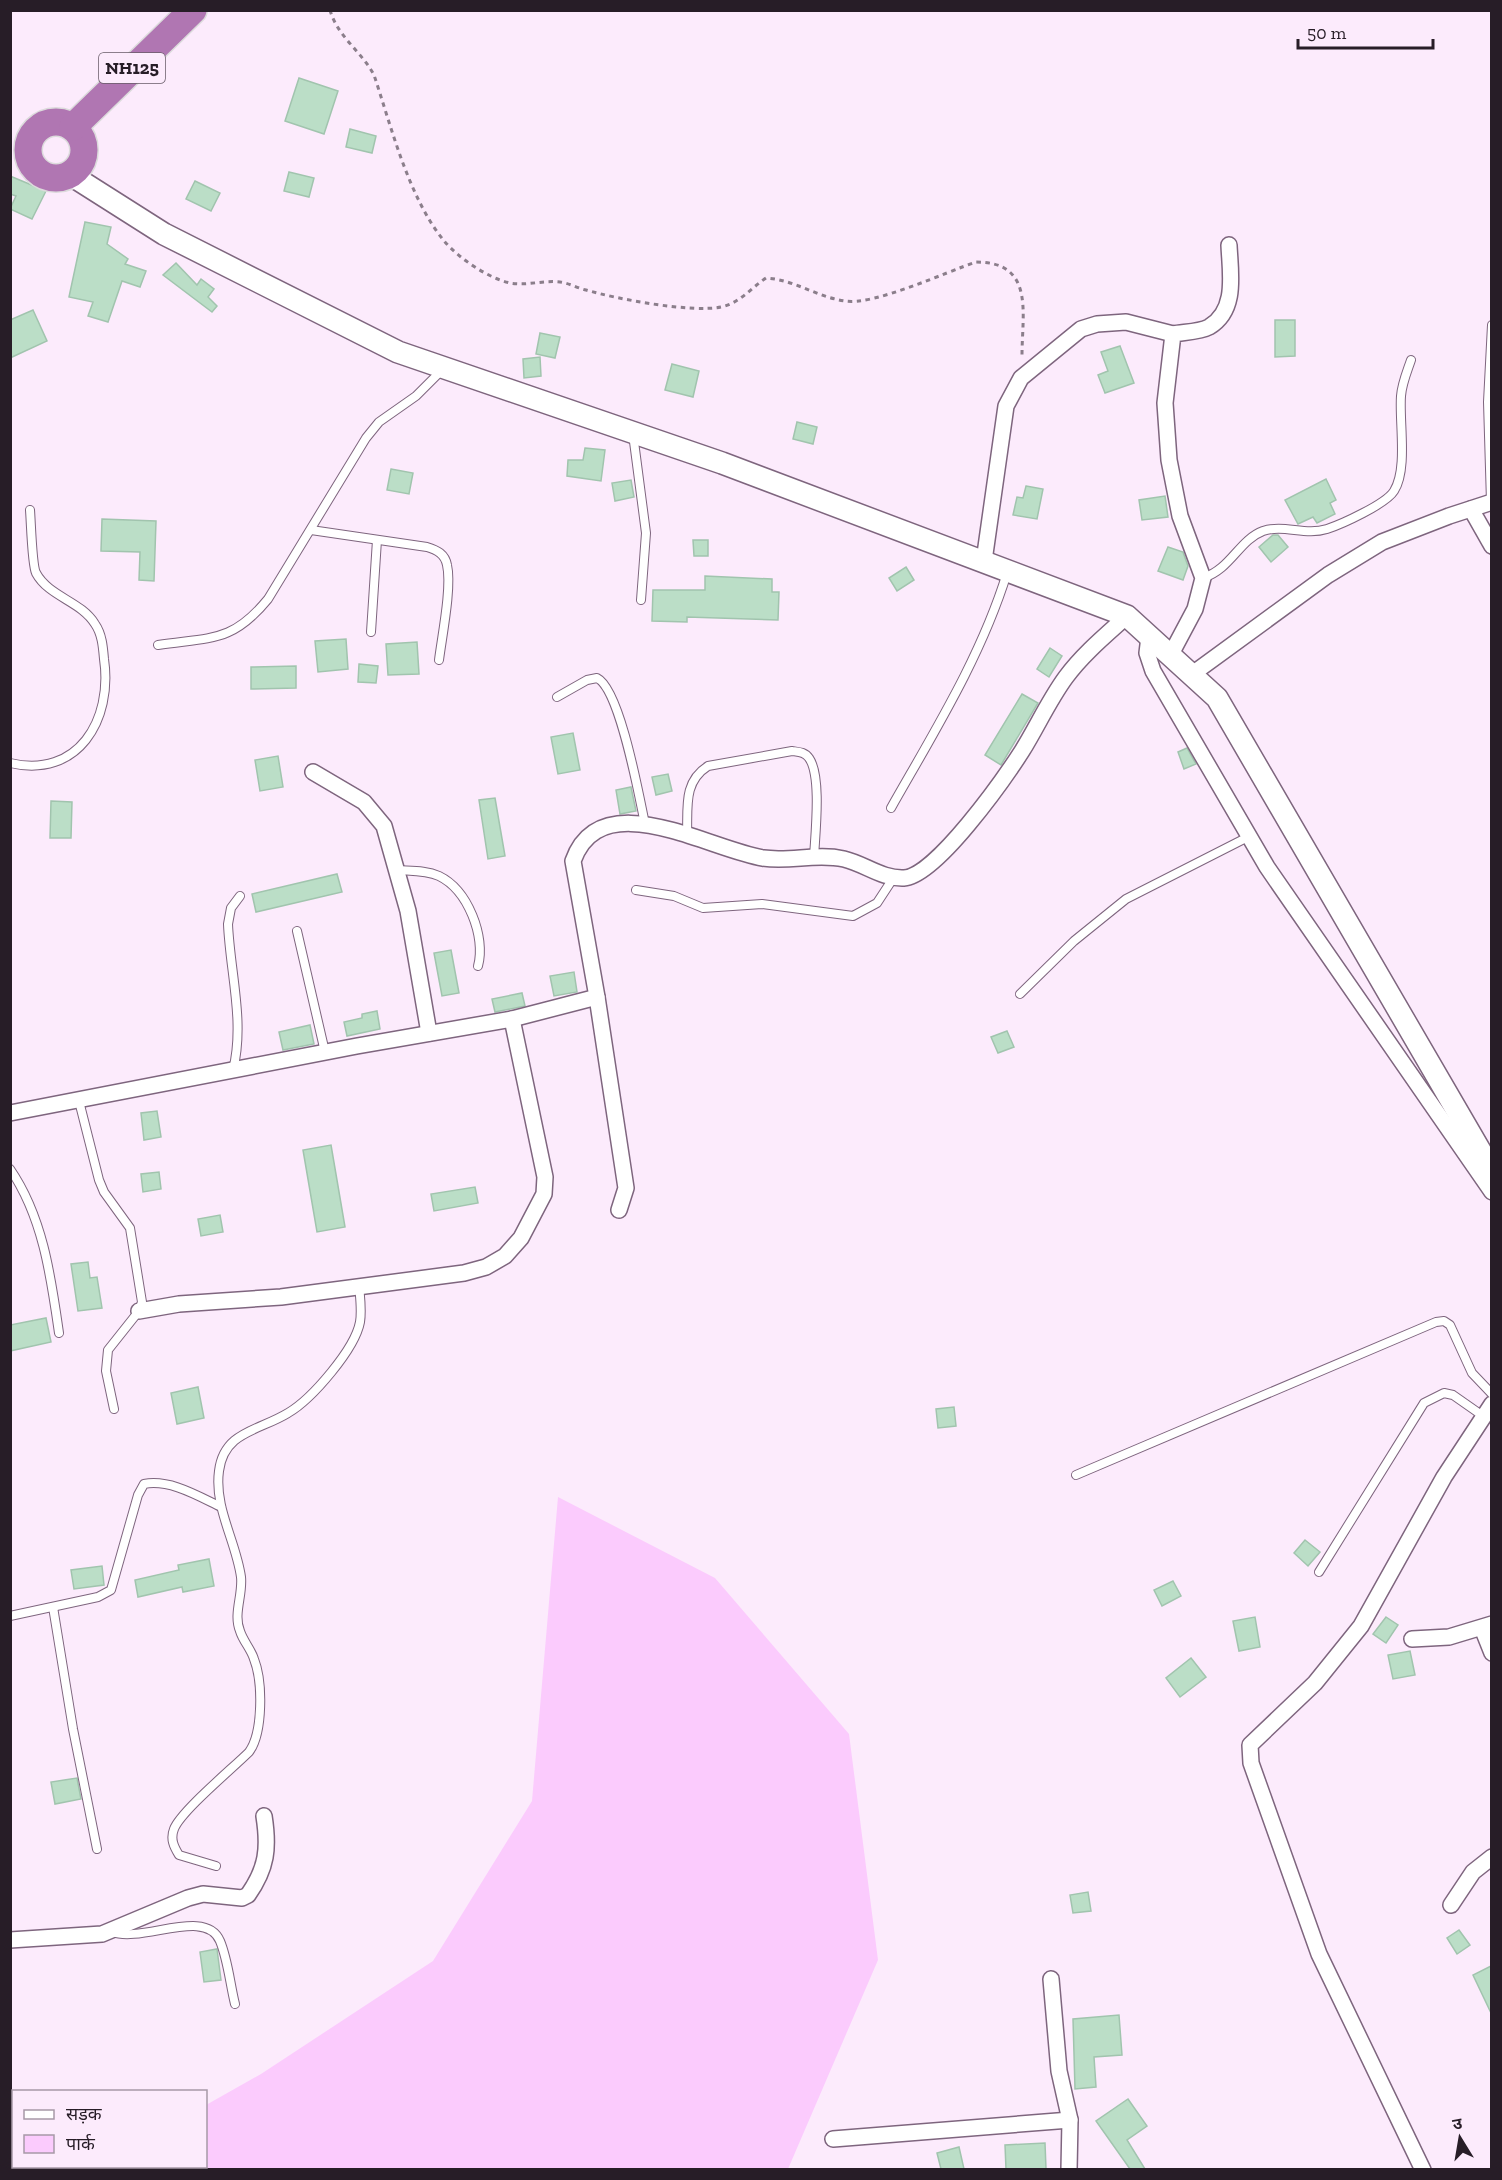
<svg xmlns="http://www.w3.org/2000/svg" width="1502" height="2180" font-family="'Zilla Slab','Noto Sans Devanagari',serif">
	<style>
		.green { fill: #fbcbfd }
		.building { fill: #bbdec7; stroke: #a1c4ae; stroke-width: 1.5 }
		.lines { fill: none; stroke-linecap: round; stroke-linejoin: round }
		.lane-casing { stroke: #7e657e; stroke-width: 10 }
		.street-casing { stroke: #7e657e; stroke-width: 18 }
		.secondary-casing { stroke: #7e657e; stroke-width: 24 }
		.highway-casing { stroke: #dcdbdc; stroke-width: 30 }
		.path { stroke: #8b7e8b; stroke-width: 3; stroke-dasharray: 4.5 4.5; stroke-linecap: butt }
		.lane { stroke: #fff; stroke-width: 8 }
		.street { stroke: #fff; stroke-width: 15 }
		.secondary { stroke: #fff; stroke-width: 21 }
		.highway { stroke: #b076b2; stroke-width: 27 }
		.labels { text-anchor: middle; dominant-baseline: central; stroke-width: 6; stroke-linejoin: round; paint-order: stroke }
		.shield { fill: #fcebfc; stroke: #675b67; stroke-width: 1.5 }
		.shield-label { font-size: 18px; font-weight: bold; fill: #271d27 }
	</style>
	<rect width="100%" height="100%" fill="#fcebfc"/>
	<!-- green -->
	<polygon class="green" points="558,1497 715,1578 849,1734 878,1960 788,2169 89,2169 94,2166 206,2166 206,2105 261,2074 433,1961 532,1801"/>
	<!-- building -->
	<g class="building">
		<polygon points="299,78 338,91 324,134 285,121"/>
		<polygon points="350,129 376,136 372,153 346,147"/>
		<polygon points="289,172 314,178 309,197 284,191"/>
		<polygon points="10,176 46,191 32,219 10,209 16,196 10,194"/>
		<polygon points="195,181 220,193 211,211 186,199"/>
		<polygon points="85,222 111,227 107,244 128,259 125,264 146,271 140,287 122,281 108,322 88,316 93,302 69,297"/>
		<polygon points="176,263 197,285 201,279 214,289 208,297 217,306 212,312 163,275"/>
		<polygon points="33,310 47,341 10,358 10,320"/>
		<polygon points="1275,320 1295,320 1295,356 1275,357"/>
		<polygon points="540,333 560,337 555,358 536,354"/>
		<polygon points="1120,346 1134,383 1105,393 1098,375 1108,371 1101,352"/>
		<polygon points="540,357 541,376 524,378 523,359"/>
		<polygon points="672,364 699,371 693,397 665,390"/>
		<polygon points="797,422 817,427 813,444 793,439"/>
		<polygon points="585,448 605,450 601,481 567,476 568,460 583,460"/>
		<polygon points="391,469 413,473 409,494 387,490"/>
		<polygon points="1326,479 1336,500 1330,503 1335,514 1317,523 1313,517 1298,524 1285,500"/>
		<polygon points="631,480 634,497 615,501 612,483"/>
		<polygon points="1026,486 1043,489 1037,519 1013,515 1017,497 1023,498"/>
		<polygon points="1165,496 1168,517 1142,520 1139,500"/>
		<polygon points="102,519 156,521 154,581 139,580 140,552 101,551"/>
		<polygon points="1273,535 1278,535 1288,547 1271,562 1259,547"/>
		<polygon points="693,540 708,540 708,556 694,556"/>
		<polygon points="1168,547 1183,552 1188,566 1183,580 1158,571"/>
		<polygon points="906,567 914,580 897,591 889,578"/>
		<polygon points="705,576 772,579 772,592 779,592 778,620 687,617 687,622 652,621 653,590 705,590"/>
		<polygon points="346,639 348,669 318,672 315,641"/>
		<polygon points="417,642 419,674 388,675 386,644"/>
		<polygon points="1050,648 1062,656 1049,677 1037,669"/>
		<polygon points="359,664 378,666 376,683 358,682"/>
		<polygon points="296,666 296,688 251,689 251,667"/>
		<polygon points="1022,694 1038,703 1001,765 985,755"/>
		<polygon points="573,733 580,770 558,774 551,737"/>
		<polygon points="1187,748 1196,764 1184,769 1178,752"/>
		<polygon points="278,756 283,787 260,791 255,760"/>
		<polygon points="668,774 672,791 656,795 652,777"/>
		<polygon points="631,787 636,811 620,814 616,790"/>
		<polygon points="495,798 505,856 488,859 479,800"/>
		<polygon points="51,801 72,802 71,838 50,838"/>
		<polygon points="337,874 342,892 256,912 252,894"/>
		<polygon points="451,950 459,993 442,996 434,953"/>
		<polygon points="574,972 577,992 554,996 550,976"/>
		<polygon points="522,993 525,1006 495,1012 492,999"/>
		<polygon points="377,1011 380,1029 347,1036 344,1022 362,1018 362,1014"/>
		<polygon points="310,1025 314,1044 283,1050 279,1032"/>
		<polygon points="1007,1031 1014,1047 998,1053 991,1037"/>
		<polygon points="157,1111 161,1137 144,1140 141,1113"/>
		<polygon points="331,1145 345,1227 317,1232 303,1150"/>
		<polygon points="159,1172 161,1189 143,1192 141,1174"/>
		<polygon points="475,1187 478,1203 434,1211 431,1194"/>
		<polygon points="220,1215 223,1232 201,1236 198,1219"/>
		<polygon points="88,1262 90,1278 97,1277 102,1308 78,1311 71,1264"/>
		<polygon points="46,1318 51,1342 10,1351 10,1325"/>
		<polygon points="198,1387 204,1418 177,1424 171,1393"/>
		<polygon points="954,1407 956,1426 938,1428 936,1409"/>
		<polygon points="1305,1540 1320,1552 1308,1566 1294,1553"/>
		<polygon points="209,1559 214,1586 183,1592 182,1587 138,1597 135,1580 179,1570 178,1565"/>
		<polygon points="102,1566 104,1585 74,1589 71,1570"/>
		<polygon points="1173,1581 1181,1596 1162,1606 1154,1590"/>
		<polygon points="1255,1617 1260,1647 1239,1651 1233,1621"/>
		<polygon points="1386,1617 1398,1625 1386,1643 1373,1634"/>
		<polygon points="1410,1651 1415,1675 1393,1679 1388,1655"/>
		<polygon points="1191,1658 1206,1677 1180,1697 1166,1678"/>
		<polygon points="77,1778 81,1799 55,1804 51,1782"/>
		<polygon points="1088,1892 1091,1911 1073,1913 1070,1895"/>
		<polygon points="1459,1930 1470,1945 1457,1954 1447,1938"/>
		<polygon points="217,1949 221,1980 204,1982 200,1952"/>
		<polygon points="1491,1966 1491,2013 1473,1975"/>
		<polygon points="1119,2015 1122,2055 1094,2057 1096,2087 1075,2089 1073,2019"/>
		<polygon points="1128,2099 1147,2126 1127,2140 1145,2169 1130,2169 1096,2121"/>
		<polygon points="1045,2143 1046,2169 1006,2169 1005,2145"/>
		<polygon points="959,2147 964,2169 941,2169 937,2153"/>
	</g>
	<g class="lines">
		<!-- lane casing -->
		<g class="lane-casing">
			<g id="lane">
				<polyline points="633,434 646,533 641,600"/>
				<polyline points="1491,502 1488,402 1492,325"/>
				<path d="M311 530 427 547C437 550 445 554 447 565 452 587 442 636 439 660"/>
				<path d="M1203 578C1231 569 1239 540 1263 531 1284 524 1305 536 1327 529 1342 524 1386 504 1394 491 1408 469 1399 422 1401 396 1402 383 1407 372 1411 360"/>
				<polyline points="371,632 377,540"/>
				<path d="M158 645C211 637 232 643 268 599L366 438 379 422 416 396 442 370"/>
				<path d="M557 697 587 680 597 678C620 689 639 796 645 824"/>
				<path d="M10 763C78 779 113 720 104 659 103 647 102 634 95 624 81 601 49 597 36 573 32 565 31 522 30 510"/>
				<path d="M891 808C934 732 981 657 1007 573"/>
				<path d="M687 835C688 807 683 782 708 766L792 751C799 752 805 752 809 758 822 776 815 835 814 858"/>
				<path d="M397 870C411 871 426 870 439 876 468 890 486 937 478 966"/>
				<polyline points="636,890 674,896 703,908 762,904 853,916 877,903 894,877"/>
				<polyline points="297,931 325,1052"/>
				<polyline points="1020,994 1074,941 1126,899 1248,837"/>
				<path d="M233 1070C245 1022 230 972 228 924L231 908 240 896"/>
				<polyline points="79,1101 99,1180 104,1192 130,1228 142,1302 139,1311 108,1350 106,1371 114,1409"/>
				<path d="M10 1169C43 1217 51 1277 59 1333"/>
				<polyline points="1076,1475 1436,1322 1444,1321 1450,1325 1472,1373 1492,1394"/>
				<polyline points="1319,1572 1424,1403 1444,1393 1453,1395 1483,1416"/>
				<polyline points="53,1607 73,1729 97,1849"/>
				<path d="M10 1616 98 1597 111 1590 138 1495 144 1484C170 1479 198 1496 221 1507"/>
				<path d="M216 1866 179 1855C174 1847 170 1839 174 1829 181 1811 233 1768 249 1752 263 1733 263 1682 254 1659 251 1649 243 1641 240 1631 233 1614 243 1595 241 1577 236 1541 214 1508 219 1471 224 1431 259 1431 288 1413 312 1399 355 1349 360 1322 362 1310 360 1297 359 1285"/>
				<path d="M112 1932C143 1943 206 1907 220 1941 228 1960 230 1984 235 2004"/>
			</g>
		</g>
		<!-- street casing -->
		<g class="street-casing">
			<g id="street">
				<polyline points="1471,509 1492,546"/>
				<polyline points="984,561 1006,406 1021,378 1081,329 1097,324 1126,322 1173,334"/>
				<polyline points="1149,637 1147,653 1153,671 1267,867 1492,1192"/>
				<path d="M1170 656 1195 609 1203 578 1180 516 1169 460 1165 403 1173 334C1183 332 1200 332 1209 327 1238 310 1230 272 1229 245"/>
				<polyline points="1191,675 1328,575 1382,542 1449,516 1492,502"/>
				<polyline points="313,772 364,802 384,826 408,911 429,1033"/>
				<polyline points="597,997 626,1188 619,1210"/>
				<path d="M10 1113 357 1046 512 1019 597 997 573 861C601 783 708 849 763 858 790 862 817 853 844 859 865 864 882 879 904 878 936 876 1004 779 1022 751 1037 727 1049 700 1066 677 1083 654 1106 635 1127 616"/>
				<polyline points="139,1311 179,1304 281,1297 464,1273 486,1267 505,1256 521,1238 544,1194 545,1177 512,1019"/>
				<polyline points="1482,1628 1492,1653"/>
				<polyline points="1412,1639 1449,1637 1492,1624"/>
				<polyline points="1451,1905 1473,1872 1492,1857"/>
				<path d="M10 1940 102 1934 188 1898 203 1894 242 1898 248 1895C267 1868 269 1848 264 1816"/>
				<polyline points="1051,1979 1059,2071 1070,2120 1069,2170"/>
				<polyline points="833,2139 1070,2120"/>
				<polyline points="1423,2170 1319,1954 1251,1763 1250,1745 1315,1683 1361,1626 1444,1477 1492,1404"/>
			</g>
		</g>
		<!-- secondary casing -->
		<g class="secondary-casing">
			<polyline id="secondary" points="71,175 164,234 398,352 722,463 1127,616 1217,698 1492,1171"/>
		</g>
		<!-- highway casing -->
		<g class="highway-casing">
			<g id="highway">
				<circle cx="56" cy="150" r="28"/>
				<polyline points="73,127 193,10"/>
			</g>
		</g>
		<!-- path -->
		<path class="path" d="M330 10C337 36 362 52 374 75 392 129 409 199 445 242 460 259 488 278 510 283 527 286 543 280 560 282 569 283 577 288 586 290 617 299 691 313 721 307 740 303 751 288 766 278 795 280 817 297 845 301 873 306 946 272 976 262 1035 262 1022 313 1022 355"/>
		<!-- lane -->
		<use href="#lane" class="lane"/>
		<!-- street -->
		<use href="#street" class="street"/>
		<!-- secondary -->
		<use href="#secondary" class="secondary"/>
		<!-- highway -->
		<use href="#highway" class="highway"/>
	</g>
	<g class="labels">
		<!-- shield labels -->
		<rect class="shield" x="99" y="53" width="66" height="30" rx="4.5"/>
		<g class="shield-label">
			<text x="132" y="68">NH125</text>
		</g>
	</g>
	<!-- border -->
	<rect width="1502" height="2180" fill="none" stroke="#271d27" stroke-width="24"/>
	<!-- legend -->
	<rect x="12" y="2090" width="195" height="78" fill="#fcebfc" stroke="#a799a7" stroke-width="1.5"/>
	<rect x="24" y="2110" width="30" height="9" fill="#ffffff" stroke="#a799a7" stroke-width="1.5"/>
	<text x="66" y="2120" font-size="18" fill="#271d27">सड़क</text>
	<rect x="24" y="2135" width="30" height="18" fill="#fbcbfd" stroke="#a799a7" stroke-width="1.5"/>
	<text x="66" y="2150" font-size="18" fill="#271d27">पार्क</text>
	<!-- north arrow -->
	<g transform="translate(1460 2138) rotate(349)" stroke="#fcebfc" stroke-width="4.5" paint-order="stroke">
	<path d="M0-4.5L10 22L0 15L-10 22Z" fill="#271d27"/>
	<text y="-9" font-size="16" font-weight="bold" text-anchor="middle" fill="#271d27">उ</text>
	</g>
	<!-- scale -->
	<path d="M1298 39v9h135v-9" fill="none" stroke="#271d27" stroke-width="3"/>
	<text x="1307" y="39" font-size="18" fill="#271d27" stroke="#fcebfc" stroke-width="4.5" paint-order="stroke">50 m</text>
</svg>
